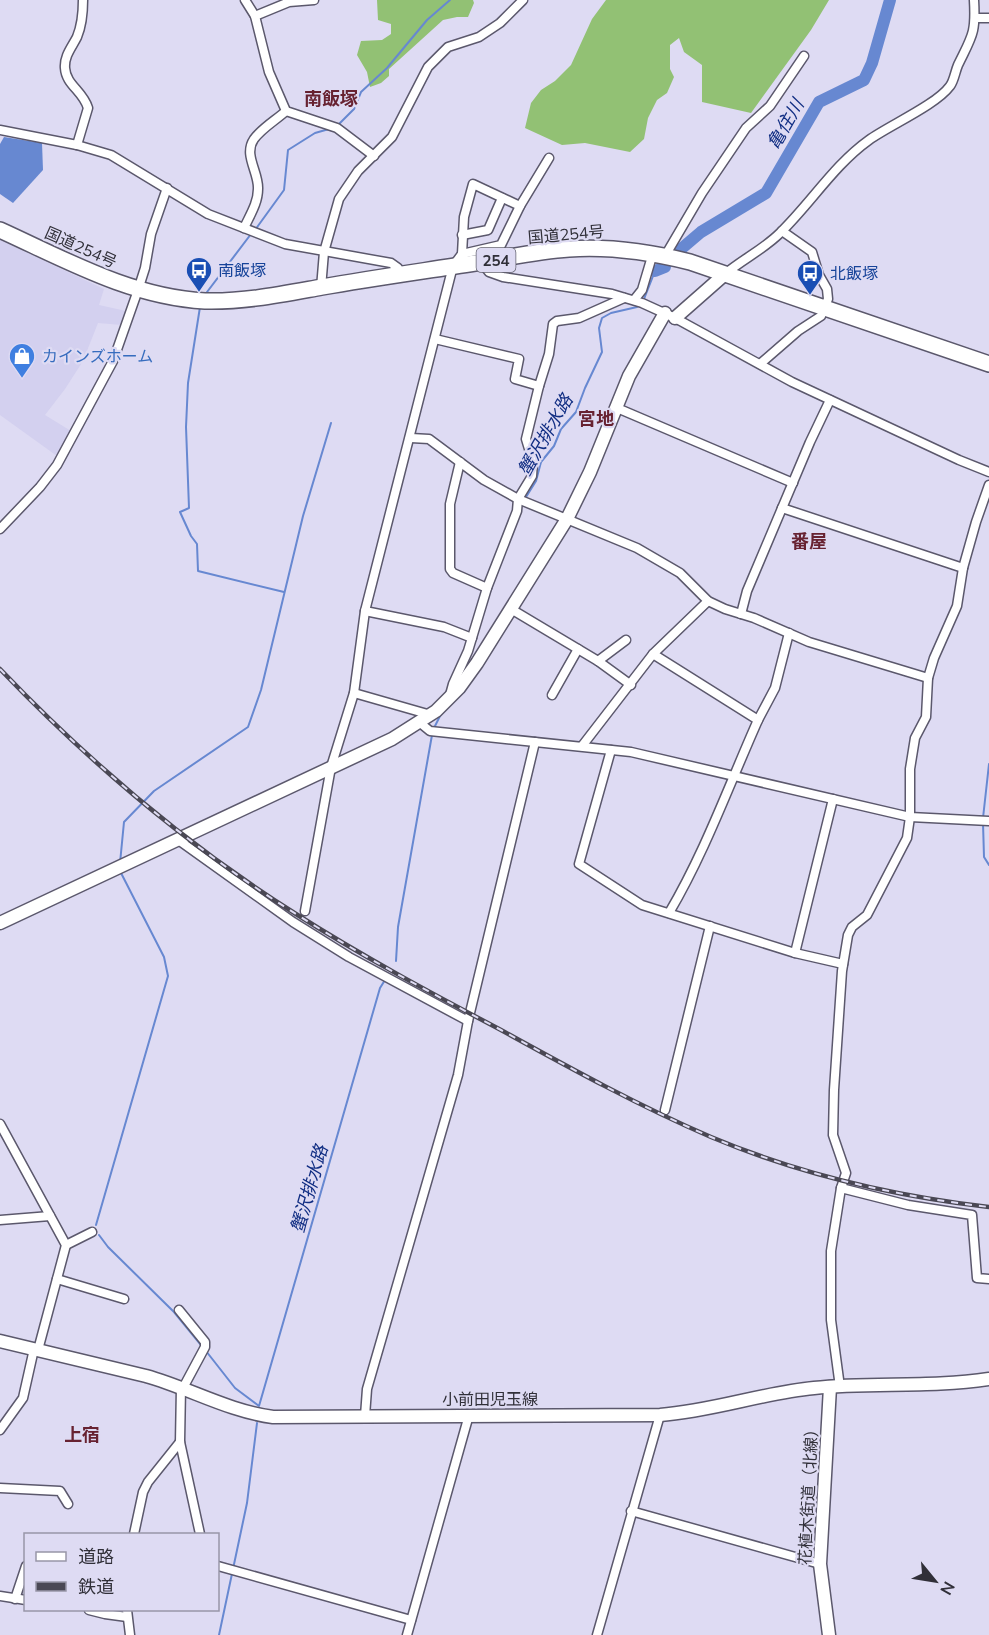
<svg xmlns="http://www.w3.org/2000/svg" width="989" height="1635" font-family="Mulish,'Noto Sans JP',sans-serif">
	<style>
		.built { fill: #d3d0ef }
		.forest { fill: #92c174 }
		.water { fill: #6788d1 }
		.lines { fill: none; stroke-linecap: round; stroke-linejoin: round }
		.stream { stroke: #6788d1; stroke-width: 2 }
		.river { stroke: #6788d1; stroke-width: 12 }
		.street-casing { stroke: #5b586c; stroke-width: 11 }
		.secondary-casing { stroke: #5b586c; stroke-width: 15 }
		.highway-casing { stroke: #5b586c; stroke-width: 18 }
		.street { stroke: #fff; stroke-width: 8 }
		.secondary { stroke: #fff; stroke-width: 12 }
		.highway { stroke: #fff; stroke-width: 15 }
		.rail-casing { stroke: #4a4854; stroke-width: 4.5 }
		.rail { stroke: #dedbf3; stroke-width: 2; stroke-dasharray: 7; stroke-linecap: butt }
		.labels { text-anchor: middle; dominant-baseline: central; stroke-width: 4.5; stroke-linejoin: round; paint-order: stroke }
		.shield { fill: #dedbf3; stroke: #646370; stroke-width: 1.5 }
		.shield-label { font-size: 15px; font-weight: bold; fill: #302f38 }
		.street-label { font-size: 16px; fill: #302f38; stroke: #dedbf3 }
		.transit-label { font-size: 16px; fill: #164399; stroke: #dedbf3; text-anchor: start }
		.shop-label { font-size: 16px; fill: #366cbe; stroke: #dedbf3; text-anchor: start }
		.neighbourhood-label { font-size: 18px; font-weight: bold; fill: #672231; stroke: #dedbf3 }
		.water-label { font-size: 18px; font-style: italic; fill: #112e83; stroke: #dedbf3 }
	</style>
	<rect width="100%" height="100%" fill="#dedbf3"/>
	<!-- built -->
	<polygon class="built" points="0,240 104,289 99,305 126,311 122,325 98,323 83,361 65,389 45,415 71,431 57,456 0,415"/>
	<!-- forest -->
	<g class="forest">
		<polygon points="377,0 473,0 474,3 468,17 457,17 443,20 389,69 389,76 381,83 370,87 367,72 357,55 361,41 382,40 391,34 391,24 378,20"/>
		<polygon points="606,0 829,0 811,30 751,113 702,102 702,65 684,52 679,38 670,45 670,69 674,77 667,93 657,100 648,118 644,139 630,152 585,143 562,145 525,128 531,103 541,90 555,81 571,65 592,19"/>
	</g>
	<!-- water -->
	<polygon class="water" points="4,137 42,143 43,170 13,203 0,194 0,144"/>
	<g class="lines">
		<!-- stream -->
		<g class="stream">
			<polyline points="337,126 354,109 361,92 387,68 427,20 450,0"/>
			<polyline points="255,230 284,190 288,150 315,133 329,129"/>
			<polyline points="204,296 251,234"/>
			<polyline points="644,299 655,271"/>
			<polyline points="200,307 188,383 186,427 189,508 180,512 191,536 197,544 198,571 284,592"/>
			<polyline points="526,497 536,481 541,462 554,446 561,429 576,412 585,388 602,352 599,328 602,318 611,313 637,307"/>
			<polyline points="434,728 441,714"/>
			<polyline points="983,818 989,764"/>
			<polyline points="983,823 984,857 989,865"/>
			<polyline points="120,863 124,822 154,791 248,727 261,690 303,516 331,423"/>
			<polyline points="396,961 398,927 432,735"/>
			<polyline points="96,1225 168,976 164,957 120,871"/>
			<polyline points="99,1235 108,1247 174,1312 201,1345"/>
			<polyline points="206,1351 235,1388 259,1406 380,988 385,980"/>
			<polyline points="219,1635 247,1503 257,1423"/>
		</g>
		<!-- river -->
		<g class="river">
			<polyline points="681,249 701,232 766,193 819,102 864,80 872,63 890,0"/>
			<polyline points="655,271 665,267"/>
		</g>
		<!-- street casing -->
		<g class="street-casing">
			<g id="street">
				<polyline points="245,0 255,16 269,72 286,111 337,128 374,156"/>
				<polyline points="255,16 289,2 314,0"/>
				<polyline points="975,18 989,18"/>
				<polyline points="0,130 77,145 111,155 208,214 285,244 391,263 398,268 399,274"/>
				<path d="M77 145 88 108C83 91 66 85 65 68 64 56 72 47 77 37 82 25 83 13 83 0"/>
				<path d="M244 228C250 215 258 203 258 189 259 172 243 155 254 139 262 128 276 120 286 111"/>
				<polyline points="462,235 488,230 502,198"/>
				<polyline points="462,254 501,245 520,206 549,158"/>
				<polyline points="665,256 702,193 746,128 770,106 804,56"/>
				<polyline points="481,262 489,272 503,277 612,294 642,303 675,318 792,382 959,460 989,472"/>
				<path d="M725 274C743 259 764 249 780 233 811 203 834 165 869 140 890 125 936 105 950 86 954 81 955 72 958 65 972 36 976 34 974 0"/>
				<polyline points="321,288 324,252 339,199 358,171 392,137 428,67 448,47 479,37 500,23 523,0"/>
				<polyline points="634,300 642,290 653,253"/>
				<polyline points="435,339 519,359 515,379 539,386"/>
				<polyline points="760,364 798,331 821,316 828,299 827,289 819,275 812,252 782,231"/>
				<polyline points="617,408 793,483"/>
				<polyline points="411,438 429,439 484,480 518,499 637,548 680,573 708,601 725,609 754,618 809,642 928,678"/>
				<polyline points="460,462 450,504 450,569 453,573 487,588"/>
				<polyline points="782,508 963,568"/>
				<polyline points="0,529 40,487 57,465 113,361 138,290 145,268 151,234 167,188"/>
				<polyline points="511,609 598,661 631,685"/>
				<polyline points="365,611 444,627 472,638"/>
				<polyline points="741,614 747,591 810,442 830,400"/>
				<path d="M653 654 758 720C729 785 705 852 669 913"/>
				<polyline points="598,661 626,640"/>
				<polyline points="354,693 431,715"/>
				<polyline points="450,695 453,684 468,651 487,588 517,511 518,499 532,476 533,462 526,439 539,386 549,354 553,324 557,321 579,318 624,298"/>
				<polyline points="552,695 578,649"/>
				<polyline points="758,720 775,688 789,633"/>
				<polyline points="419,722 430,731 631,752 910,817 989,821"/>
				<polyline points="582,746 653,654 708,601"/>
				<polyline points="611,750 579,864 642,905 795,953 843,964"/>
				<polyline points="177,839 293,922 349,957 468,1021"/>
				<polyline points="305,911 331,767 354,693 365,611 453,266 462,254 464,217 473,184 520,206"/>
				<polyline points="795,953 833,799"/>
				<polyline points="665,1110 710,926"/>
				<polyline points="0,1124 66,1245 38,1350"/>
				<polyline points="841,1188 908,1205 972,1215 977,1278 989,1279"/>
				<polyline points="0,1220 50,1216"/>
				<polyline points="66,1245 92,1232"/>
				<polyline points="57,1279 124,1299"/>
				<polyline points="179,1310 205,1342 205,1347 183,1388"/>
				<polyline points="181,1387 180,1442 200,1534"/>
				<polyline points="840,1387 831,1320 831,1251 841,1188 846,1173 833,1135 834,1090 842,971 848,935 852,927 867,915 907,838 910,817 910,769 915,738 926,717 928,678 934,658 957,606 963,568 976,522 989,485"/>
				<polyline points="365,1416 367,1389 458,1075 468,1021 535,742"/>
				<polyline points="0,1430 23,1398 34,1349"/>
				<polyline points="0,1488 60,1491 68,1504"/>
				<polyline points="631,1511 820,1564"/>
				<polyline points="134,1534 143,1492 148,1482 180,1442"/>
				<polyline points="218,1566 411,1620"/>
				<polyline points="0,1596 26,1600"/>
				<polyline points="15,1599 26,1566"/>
				<polyline points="89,1610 105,1614 127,1617"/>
				<polyline points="127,1610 130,1635"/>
				<polyline points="407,1635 469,1415"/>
				<polyline points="597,1635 660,1415"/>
			</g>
		</g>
		<!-- secondary casing -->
		<g class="secondary-casing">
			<g id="secondary">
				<polyline points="675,318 725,274"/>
				<polyline points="0,923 392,739 436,711 459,688 477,663 567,519 590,472 629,376 665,313"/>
				<path d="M0 1341 146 1376C189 1388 228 1411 273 1417L660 1415C713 1411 762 1393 814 1388 872 1382 931 1388 989 1379"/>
				<polyline points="829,1635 820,1564 830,1387"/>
			</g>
		</g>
		<!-- highway casing -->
		<g class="highway-casing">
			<path id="highway" d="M0 230C66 260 131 297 205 301 245 302 283 294 322 287 373 278 424 271 475 263 506 258 537 251 569 249 611 246 650 252 690 262L989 364"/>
		</g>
		<!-- street -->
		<use href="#street" class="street"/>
		<!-- secondary -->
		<use href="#secondary" class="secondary"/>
		<!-- highway -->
		<use href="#highway" class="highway"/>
		<!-- rail casing -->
		<g class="rail-casing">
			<path id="rail" d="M0 669C88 761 188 846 296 914 362 956 431 993 501 1030 570 1068 639 1106 711 1137 799 1174 894 1196 989 1207"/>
		</g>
		<!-- rail -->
		<use href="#rail" class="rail"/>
	</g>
	<!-- icons -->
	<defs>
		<g id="bus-pin" transform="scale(1.35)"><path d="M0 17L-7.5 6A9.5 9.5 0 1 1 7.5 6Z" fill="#1a4fb4" stroke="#dedbf3"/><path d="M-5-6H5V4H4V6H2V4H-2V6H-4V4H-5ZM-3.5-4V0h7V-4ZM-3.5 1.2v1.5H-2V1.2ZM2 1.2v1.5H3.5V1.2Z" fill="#fff"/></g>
		<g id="shop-pin" transform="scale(1.35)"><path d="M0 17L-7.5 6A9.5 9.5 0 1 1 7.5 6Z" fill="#3f7fe0" stroke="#dedbf3"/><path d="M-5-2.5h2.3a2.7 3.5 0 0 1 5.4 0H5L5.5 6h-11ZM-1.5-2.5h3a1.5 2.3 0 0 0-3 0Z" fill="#fff"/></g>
	</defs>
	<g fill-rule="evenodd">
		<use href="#bus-pin" x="199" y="270"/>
		<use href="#bus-pin" x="810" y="273"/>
		<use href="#shop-pin" x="22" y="356"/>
	</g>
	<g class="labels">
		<!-- shield labels -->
		<rect class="shield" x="476.5" y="248" width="39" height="24" rx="4.5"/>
		<g class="shield-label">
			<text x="496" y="260">254</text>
		</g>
		<!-- street labels -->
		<g class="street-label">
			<text transform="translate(566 234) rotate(-5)">国道254号</text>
			<text transform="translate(81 247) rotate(24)">国道254号</text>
			<text x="490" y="1399">小前田児玉線</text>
			<text transform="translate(808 1493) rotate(-87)">花植木街道（北線）</text>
		</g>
		<!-- transit labels -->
		<g class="transit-label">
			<text x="218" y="270">南飯塚</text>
			<text x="830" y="273">北飯塚</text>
		</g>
		<!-- shop labels -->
		<g class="shop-label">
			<text x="42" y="356">カインズホーム</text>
		</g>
		<!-- neighbourhood labels -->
		<g class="neighbourhood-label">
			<text x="331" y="98">南飯塚</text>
			<text x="596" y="418">宮地</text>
			<text x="809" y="541">番屋</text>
			<text x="82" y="1434">上宿</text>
		</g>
		<!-- water labels -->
		<g class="water-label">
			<text transform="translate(785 124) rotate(-60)">亀住川</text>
			<text transform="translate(545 435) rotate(-60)">蟹沢排水路</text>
			<text transform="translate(309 1189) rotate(-74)">蟹沢排水路</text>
		</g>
	</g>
	<!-- legend -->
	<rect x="24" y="1533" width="195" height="78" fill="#dedbf3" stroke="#9896a8" stroke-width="1.5"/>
	<rect x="36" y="1552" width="30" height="9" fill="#ffffff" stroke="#9896a8" stroke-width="1.5"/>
	<text x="78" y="1563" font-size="18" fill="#302f38">道路</text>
	<rect x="36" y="1582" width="30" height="9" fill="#4a4854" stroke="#9896a8" stroke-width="1.5"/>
	<text x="78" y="1593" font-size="18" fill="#302f38">鉄道</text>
	<!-- north arrow -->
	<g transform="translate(935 1581) rotate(120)" stroke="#dedbf3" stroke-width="4.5" paint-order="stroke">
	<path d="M0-4.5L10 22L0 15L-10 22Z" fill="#302f38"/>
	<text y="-9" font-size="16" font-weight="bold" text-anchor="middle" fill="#302f38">N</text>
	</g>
</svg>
